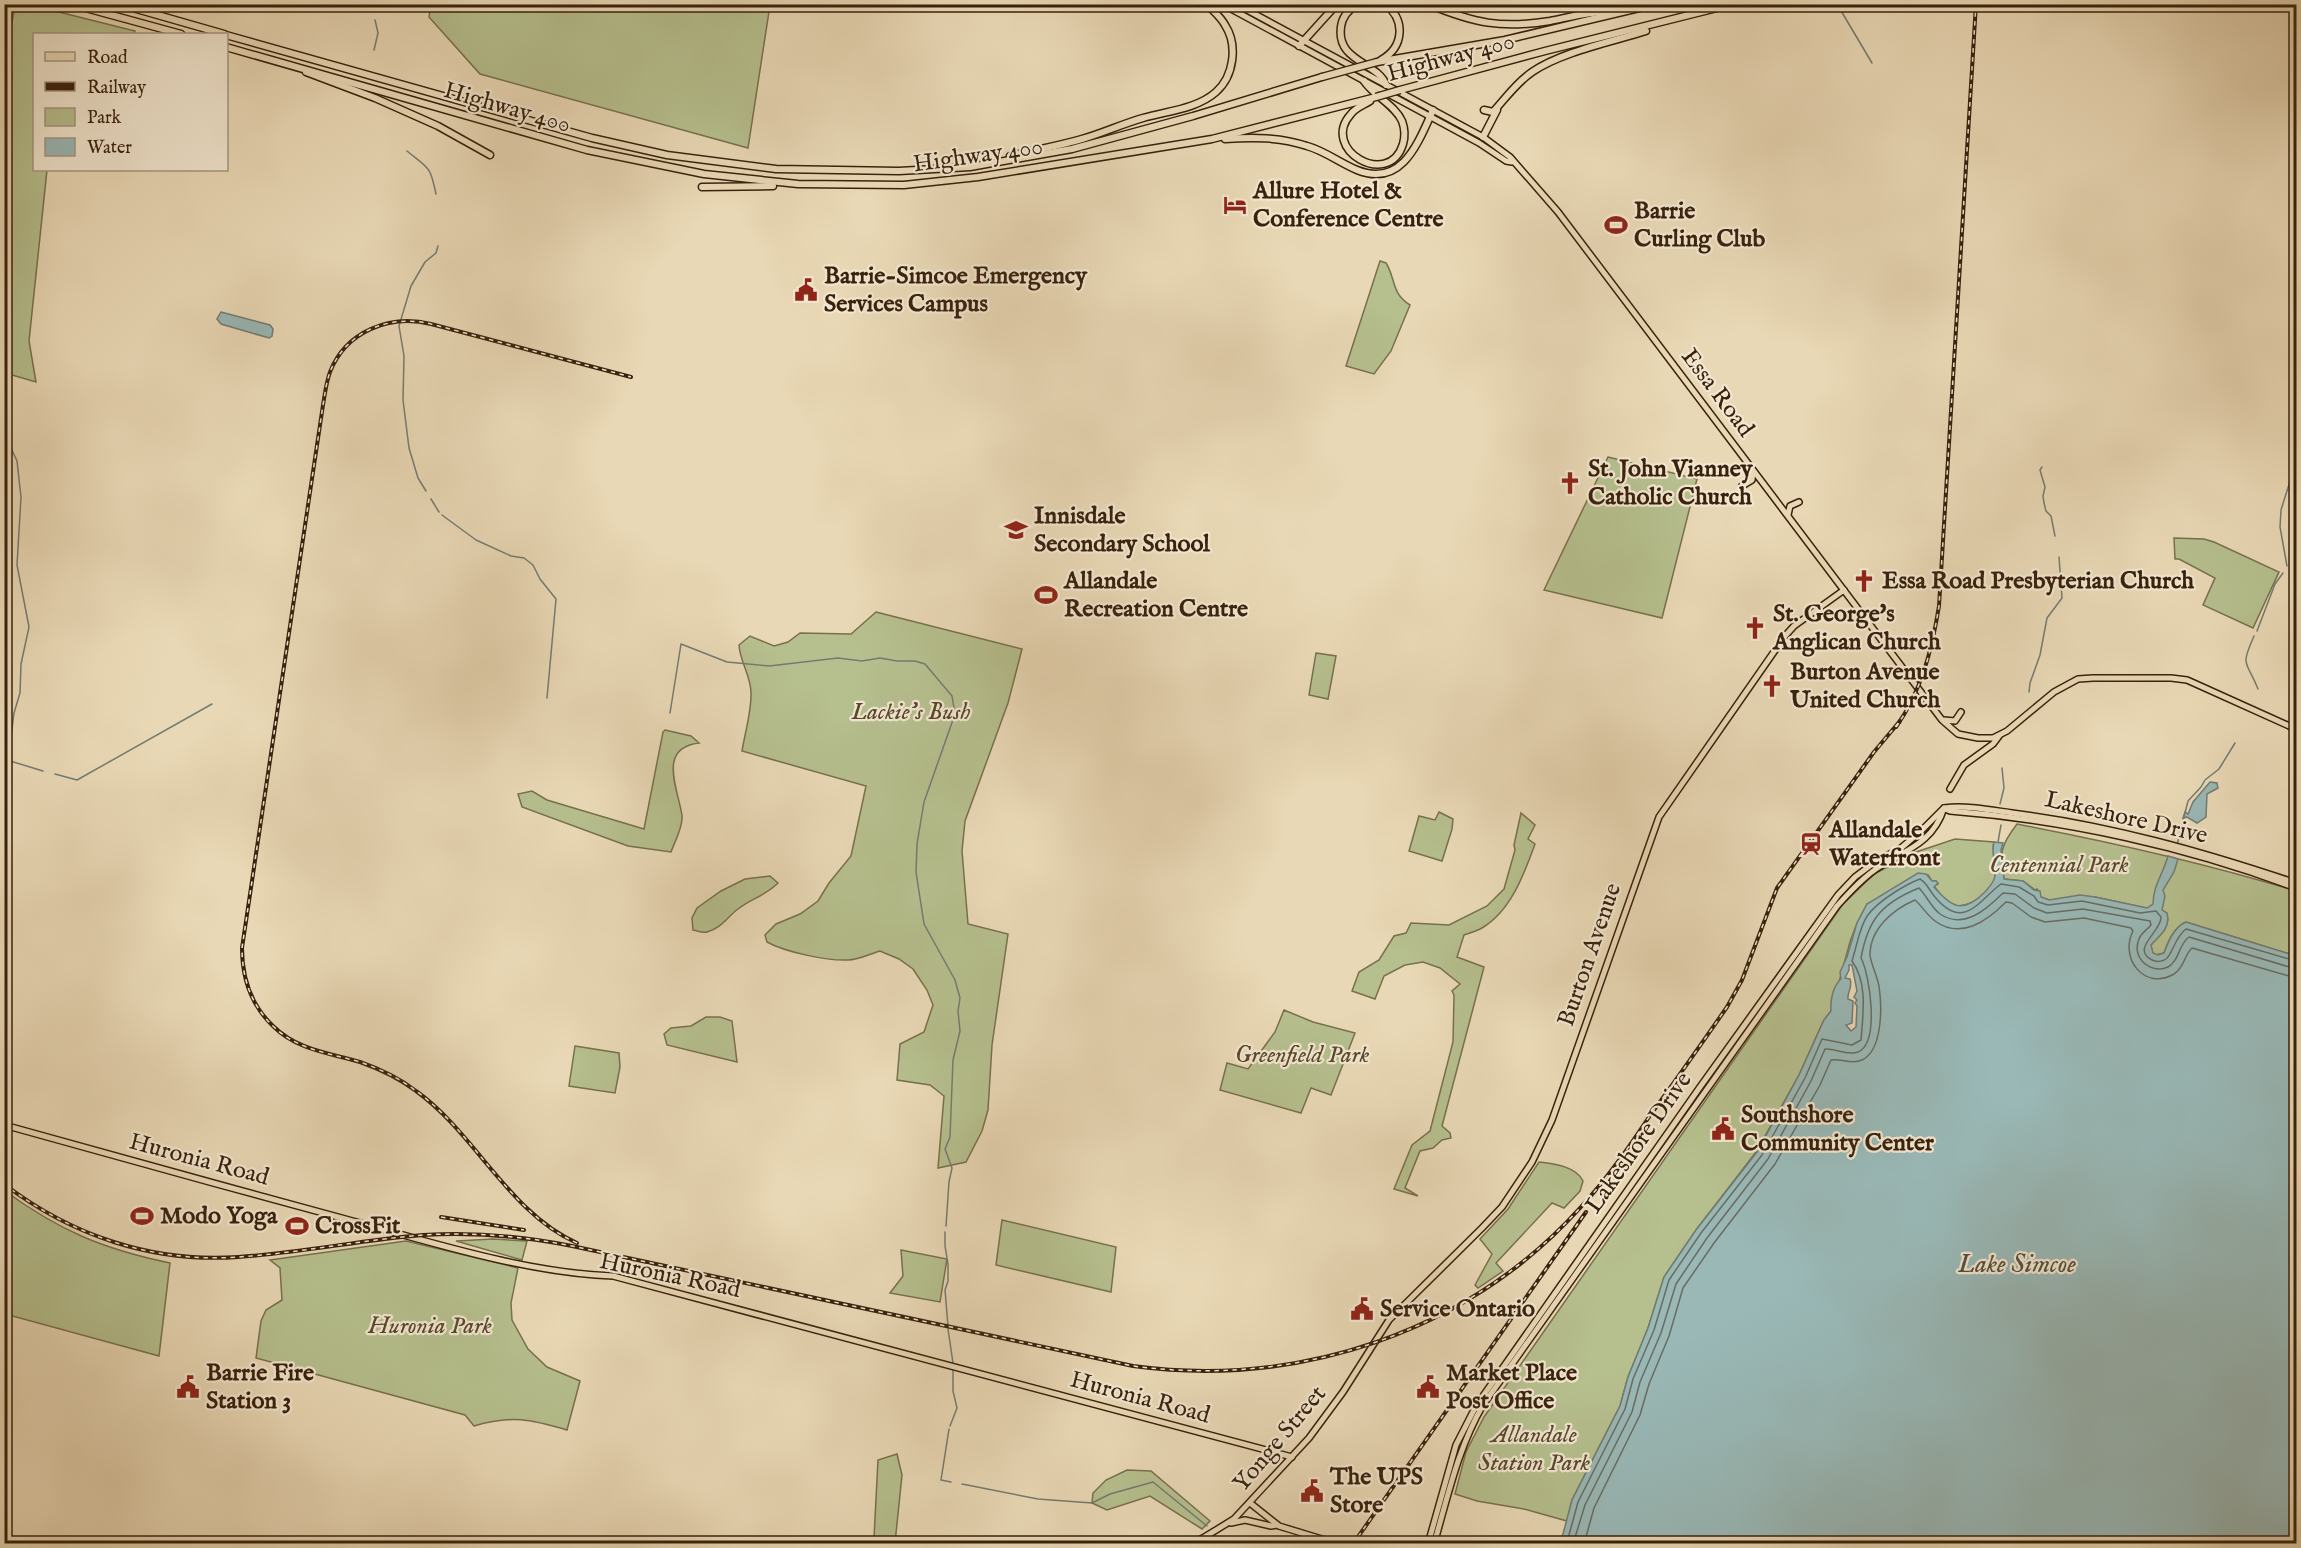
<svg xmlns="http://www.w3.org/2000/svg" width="2301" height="1548" font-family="'IM FELL English',serif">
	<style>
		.green { fill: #b6bf8e; stroke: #78704e; stroke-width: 1.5 }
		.water { fill: #99b8b6; stroke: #737c72; stroke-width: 1.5; fill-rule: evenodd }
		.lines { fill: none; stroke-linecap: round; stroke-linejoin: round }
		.shore { stroke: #696c62; stroke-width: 1.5 }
		.stream { stroke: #737c72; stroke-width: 1.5 }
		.major-casing { stroke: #39210d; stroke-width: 8 }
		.highway-casing { stroke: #39210d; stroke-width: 9 }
		.major { stroke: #e9d8b5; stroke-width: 5 }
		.highway { stroke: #e9d8b5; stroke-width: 6 }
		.rail-casing { stroke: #39210d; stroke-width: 4 }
		.rail { stroke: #f1e6cf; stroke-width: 1.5; stroke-dasharray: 4.5; stroke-linecap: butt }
		.highway-bridge-casing { stroke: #39210d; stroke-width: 9; stroke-linecap: butt }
		.highway-bridge { stroke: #e9d8b5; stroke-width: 6 }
		.labels { text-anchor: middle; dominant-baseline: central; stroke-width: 4.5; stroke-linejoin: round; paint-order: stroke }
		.street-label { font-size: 24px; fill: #39210d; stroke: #f1e6cf }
		.poi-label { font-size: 24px; font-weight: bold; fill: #39210d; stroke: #f1e6cf; text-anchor: start }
		.park-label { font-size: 24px; font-style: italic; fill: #58482d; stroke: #f1e6cf }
		.water-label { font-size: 26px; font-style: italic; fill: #564e40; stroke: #f1e6cf }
	</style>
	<rect width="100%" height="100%" fill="#e9d8b5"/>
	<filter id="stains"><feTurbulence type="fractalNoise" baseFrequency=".00333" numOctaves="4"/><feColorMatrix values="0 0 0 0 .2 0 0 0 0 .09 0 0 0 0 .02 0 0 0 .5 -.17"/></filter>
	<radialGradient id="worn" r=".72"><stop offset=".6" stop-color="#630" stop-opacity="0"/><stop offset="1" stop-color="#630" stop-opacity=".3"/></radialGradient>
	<!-- green -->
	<g class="green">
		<polygon points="431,4 770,5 748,148 480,74 429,17"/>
		<polygon points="4,5 31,5 135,31 134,34 34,34 34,170 47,170 29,341 36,382 5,373"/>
		<path d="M1380 261 1386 263C1396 279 1391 293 1410 305L1391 351 1374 374 1346 366Z"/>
		<polygon points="1608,457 1697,479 1662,618 1544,590"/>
		<polygon points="2174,538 2204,539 2214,542 2279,572 2253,628 2203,605 2215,578 2179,559 2175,559"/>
		<path d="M876 612 1022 649 1008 703 965 821 962 851 968 924 1008 934 992 1045 988 1110 982 1131 966 1162 938 1168 944 1096 930 1085 897 1080 900 1044 924 1032 933 1005 927 990 913 969 899 959 880 951C870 954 858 960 848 960 827 961 785 952 767 942L765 935 776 924 800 914 818 901 829 883 851 856 866 786 742 751C745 733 751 713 751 695 752 677 740 663 739 645L750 636 774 646 788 642 800 633 851 634Z"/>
		<polygon points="1316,653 1336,656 1328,699 1309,695"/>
		<path d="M665 730 691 736 699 743C656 748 679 791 682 816 683 827 675 841 671 852L628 846 522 807 518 794 532 791 547 800 644 829 663 732Z"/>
		<polygon points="1439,812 1453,819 1452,829 1442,861 1409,851 1419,816 1435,820"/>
		<path d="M1521 813 1535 825 1528 839 1535 844C1524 874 1511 911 1482 928 1477 931 1470 933 1464 935L1457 957 1484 967 1442 1126 1450 1133 1451 1138 1442 1140 1433 1148 1420 1151 1405 1188 1418 1196 1394 1189 1412 1145 1430 1131 1453 1042 1454 995 1452 991 1460 984 1440 968 1423 962 1405 965 1384 976 1375 999 1352 991 1359 972 1379 960 1394 936 1406 933 1411 923 1449 925 1487 906 1504 889 1515 850 1514 845Z"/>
		<path d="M2017 824C2111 842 2205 863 2296 891V956L2186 922C2174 927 2168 942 2164 953L2155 955 2151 951V945C2158 935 2166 934 2168 919L2141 907 2095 897 2049 900 2041 897 2037 889 2035 890 2023 881 2004 879C1999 852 2001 845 2017 824Z"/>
		<path d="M1955 839 1994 842C1991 854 1997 864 1995 876 1993 893 1967 911 1950 904 1944 901 1939 892 1934 886L1938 884 1936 881H1932L1928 875 1867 904 1857 923 1850 942 1831 1011 1824 1020 1799 1075 1756 1152 1696 1230 1664 1277 1648 1328 1628 1377 1620 1406 1572 1500 1567 1521 1524 1509 1477 1501 1455 1494 1466 1452 1484 1417 1843 904 1874 874 1916 852Z"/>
		<path d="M770 876 778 883C765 896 752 898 738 909 727 917 722 928 707 932 703 933 698 931 693 930L692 918 697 908 721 891 745 879Z"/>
		<polygon points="1284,1010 1313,1022 1355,1033 1331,1095 1311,1088 1301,1113 1220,1090 1227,1063 1248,1069 1275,1032"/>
		<polygon points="706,1017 720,1017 732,1021 737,1062 667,1045 664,1034 671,1028 691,1026"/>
		<polygon points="575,1046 619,1053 620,1067 615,1093 569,1086"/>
		<path d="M1539 1162C1554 1164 1576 1166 1583 1181L1580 1191 1564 1208 1552 1203 1496 1263 1503 1271 1478 1288 1475 1285 1492 1254 1480 1239 1508 1209Z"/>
		<path d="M5 1191C60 1231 103 1249 170 1263L159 1356 5 1314Z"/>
		<polygon points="1002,1220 1116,1247 1111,1292 996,1265"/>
		<polygon points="493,1239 527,1241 522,1260 456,1241"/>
		<path d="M406 1241 518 1268 511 1303 512 1320 528 1349 547 1367 580 1381 567 1430C530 1419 512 1415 474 1426L465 1415 256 1358 261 1321 266 1310 282 1300 280 1268 270 1260Z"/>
		<polygon points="901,1250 947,1259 940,1302 890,1293 903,1276"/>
		<polygon points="897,1454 902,1475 895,1543 874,1538 878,1460"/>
		<polygon points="1127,1470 1151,1471 1210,1521 1202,1529 1150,1496 1107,1510 1092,1503 1093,1493 1106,1480"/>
	</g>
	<!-- water -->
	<g class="water">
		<polygon points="221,312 270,325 273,329 272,336 269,338 221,324 217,319"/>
		<polygon points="2210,782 2217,783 2218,788 2207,794 2206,817 2197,823 2187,817 2183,818 2185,812 2188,814 2193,802"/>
		<path d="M1994 842 2003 843 2001 850 2004 879 2023 881 2034 890 2040 891 2041 897 2049 900 2080 895 2095 897 2147 908 2153 904C2153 886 2163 874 2168 856L2178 859 2174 872 2163 890 2165 896 2162 910 2167 913C2171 928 2159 936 2151 945L2153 953 2158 955 2164 953C2168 942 2174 927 2186 922L2296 956V1543H1558L1563 1534 1572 1500 1620 1406 1628 1377 1648 1328 1664 1277 1696 1230 1757 1152 1799 1075 1824 1020 1831 1011C1830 1000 1833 986 1841 979L1840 972 1847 957 1857 923 1867 904 1918 873 1926 874 1932 881H1936L1938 883 1934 887C1952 908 1963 914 1985 892 1989 887 1994 883 1995 876 1996 864 1991 854 1994 842ZM1849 965H1852L1857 991 1854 997 1857 1000 1855 1003 1857 1006 1856 1027 1851 1031 1846 1025 1852 1023 1853 1001 1848 999C1847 991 1853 988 1850 979L1845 978 1849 970Z"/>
	</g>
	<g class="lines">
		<!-- shore -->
		<g class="shore">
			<path d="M1565 1544 1569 1535 1578 1502 1625 1409 1633 1379 1654 1330 1669 1280 1701 1233 1762 1155 1805 1078 1822 1039 1852 1045 1861 1040C1863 1014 1868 983 1852 961 1863 924 1859 915 1895 892 1903 887 1911 882 1920 879 1927 883 1929 890 1935 897 1964 932 1979 900 2001 884L2019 887 2034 896 2038 902 2048 905 2082 901 2140 913 2156 911 2161 917C2162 931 2130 949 2152 960 2156 962 2162 962 2166 959 2172 955 2175 937 2186 929L2296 961"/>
			<path d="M1573 1544 1585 1505 1632 1412 1640 1382 1661 1333 1676 1284 1707 1238 1768 1159 1811 1081 1825 1049C1835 1048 1847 1056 1858 1052 1880 1043 1870 975 1861 958 1868 919 1882 903 1919 888 1926 895 1931 907 1940 914 1964 930 1987 909 2003 893L2015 894 2034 908 2047 913 2083 909 2150 921 2151 925C2147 930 2141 933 2139 939 2131 957 2150 975 2168 967 2180 960 2178 945 2189 937L2296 969"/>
			<path d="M1584 1544 1594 1508 1640 1415 1649 1384 1669 1336 1683 1288 1714 1243 1775 1164 1820 1085 1831 1060C1841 1058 1852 1065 1862 1060 1883 1050 1882 1006 1879 986 1877 976 1871 964 1870 955 1870 928 1894 909 1915 900 1922 906 1927 915 1935 921 1961 940 1987 921 2006 902L2012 903 2031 917 2045 922 2084 918 2131 928 2133 931C2119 959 2145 991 2174 974 2185 967 2184 955 2192 948L2296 978"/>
		</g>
		<!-- stream -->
		<g class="stream">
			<polyline points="1837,4 1872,63"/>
			<polyline points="374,50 378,33 375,20"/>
			<polyline points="4,127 12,78 8,39 16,4"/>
			<path d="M407 151C429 169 430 165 436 194"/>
			<polyline points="4,205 8,206 8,211 4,211"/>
			<polyline points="4,220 8,224 4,235"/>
			<polyline points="4,240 9,243 4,245"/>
			<polyline points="4,369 5,370"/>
			<polyline points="4,394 8,403 11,448 17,461 21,497 17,565 29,627 21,664 20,693 14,713 9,754 4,762"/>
			<polyline points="2042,467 2040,470 2045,487 2043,496 2044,503 2046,511 2051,516 2055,536"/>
			<polyline points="426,491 418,478 409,448 403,400 404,356 399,326 411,286 425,262 436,253 438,246"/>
			<polyline points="431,499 439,512"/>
			<polyline points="442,515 476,540 511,556 524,558 533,565 540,579 556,599 547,698"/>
			<polyline points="2287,566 2280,527 2281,510 2296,462"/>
			<polyline points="2257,631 2275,584 2283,573"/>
			<path d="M2254 636C2240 668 2246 659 2258 689"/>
			<polyline points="2029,692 2030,683 2040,655 2047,618 2062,598 2059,557"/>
			<polyline points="670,713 681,644 727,662 769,666 838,658 862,661 880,658 897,661 915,661 925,664 952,696 955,714 924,802 917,844 916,872 924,924 955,980 960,998 958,1011 960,1031 953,1060 950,1137 945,1149 952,1168 949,1182 946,1226"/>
			<polyline points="7,760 43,771"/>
			<polyline points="55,774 77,780 212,704"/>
			<polyline points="2000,804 2004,788 2002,768"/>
			<polyline points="1998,842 2001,825"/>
			<polyline points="2177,845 2188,801 2201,787 2205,780 2219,769 2235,743"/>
			<polyline points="945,1232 945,1246 948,1264 948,1281 945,1290 948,1326"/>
			<polyline points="948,1329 953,1363"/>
			<polyline points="950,1426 957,1408 953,1391 953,1369"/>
			<polyline points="949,1429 941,1480 951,1482"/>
			<polyline points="962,1484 1038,1499 1092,1503 1110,1494 1153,1482 1207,1526"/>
		</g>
		<!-- major casing -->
		<g class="major-casing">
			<g id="major">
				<polyline points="1222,4 1479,143 1506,161 1512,162"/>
				<polyline points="1236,4 1483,137 1510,157 1558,212 1942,720 1958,734 1978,738 1993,738 2007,731 2054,692 2078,679 2093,678 2171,678 2187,680 2196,684 2296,729"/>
				<polyline points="1742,486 1752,480 1753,471"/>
				<polyline points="1788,515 1790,506 1799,502"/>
				<polyline points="1944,720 1955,721 1961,712"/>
				<polyline points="1950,789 1964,765 1993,744 1999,736"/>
				<path d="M1945 809 1950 811C2066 820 2188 847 2296 888"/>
				<path d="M4 1125C123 1158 241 1191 360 1223 440 1245 530 1273 613 1276L1292 1457"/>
				<polyline points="1250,1503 1279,1526 1338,1544"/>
				<polyline points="1231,1523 1245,1520 1271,1526 1277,1525"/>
				<polyline points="1190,1544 1203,1538 1234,1519 1309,1438 1343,1392 1389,1320 1482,1228 1502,1207 1532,1162 1552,1120 1659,817 1785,636 1794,626 1844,590"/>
				<path d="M1428 1544 1456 1445 1476 1406 1700 1087 1838 895 1855 877 1875 862 1901 848 1921 831 1944 808C1965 805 1991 810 2012 813 2109 825 2204 852 2296 883"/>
				<path d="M1434 1544C1448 1496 1458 1448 1483 1405L1837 906C1849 893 1863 877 1879 867 1906 850 1933 843 1944 808"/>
			</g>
		</g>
		<!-- highway casing -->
		<g class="highway-casing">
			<g id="highway">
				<polyline points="71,4 181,34"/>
				<polyline points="119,4 224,34"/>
				<path d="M1357 4C1348 10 1342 17 1341 27 1336 62 1378 62 1386 85"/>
				<path d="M1428 4C1474 23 1501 29 1550 21 1571 17 1594 10 1615 13"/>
				<polyline points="226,35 592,138 667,155 776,169 899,171 970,167 1072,149 1193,116 1322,77"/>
				<polyline points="1299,46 1337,4"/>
				<polyline points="226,47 587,150 704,174 798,184 904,185 978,177 1212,139 1376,97"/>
				<path d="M1381 60C1404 47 1406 20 1385 4"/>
				<polyline points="1377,62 1505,40 1656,4"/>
				<polyline points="306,72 375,98 438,126 490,155"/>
				<path d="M1364 81C1374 96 1395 105 1402 121 1405 129 1405 137 1403 144 1389 190 1319 149 1351 114 1355 108 1364 105 1370 101"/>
				<polyline points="1400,90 1545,51 1733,4"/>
				<path d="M1484 110 1493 112C1505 99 1516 83 1532 72 1561 52 1611 42 1646 31"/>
				<polyline points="1483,137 1497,110"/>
				<path d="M1225 139C1253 137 1280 137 1307 146 1325 151 1340 163 1357 170 1402 188 1418 143 1433 110"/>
				<path d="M1010 156C1034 150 1058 146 1082 139 1103 133 1122 124 1143 118 1167 111 1197 109 1216 92 1234 76 1238 45 1225 25 1221 17 1213 11 1207 4"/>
				<polyline points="702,187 773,186"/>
			</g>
		</g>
		<!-- major -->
		<use href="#major" class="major"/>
		<!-- highway -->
		<use href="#highway" class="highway"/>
		<!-- rail casing -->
		<g class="rail-casing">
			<g id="rail">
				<path d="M1896 727C1922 690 1932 649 1939 606L1976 4"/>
				<path d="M4 1184C72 1236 153 1263 238 1257 300 1253 361 1240 423 1235 473 1232 523 1236 572 1246L1133 1366C1298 1388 1467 1333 1580 1208 1607 1179 1629 1147 1651 1114 1677 1079 1702 1043 1727 1007L1742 980 1777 888 1874 752 1900 721"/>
				<polyline points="441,1217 524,1230"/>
				<path d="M577 1243C509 1213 475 1133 416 1091 399 1078 380 1069 360 1062 329 1053 297 1050 273 1026 251 1005 242 978 242 948L323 405C325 394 326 383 330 372 346 331 390 314 431 324L631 377"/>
				<polyline points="1353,1544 1586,1212"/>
			</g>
		</g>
		<!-- rail -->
		<use href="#rail" class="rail"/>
		<!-- highway-bridge casing -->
		<g class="highway-bridge-casing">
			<g id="highway-bridge">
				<polyline points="1322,77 1377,62"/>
				<polyline points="1376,97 1400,90"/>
			</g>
		</g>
		<!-- highway-bridge -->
		<use href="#highway-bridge" class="highway-bridge"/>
	</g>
	<!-- icons -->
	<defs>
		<g id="hotel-bare" transform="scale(1.8)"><path d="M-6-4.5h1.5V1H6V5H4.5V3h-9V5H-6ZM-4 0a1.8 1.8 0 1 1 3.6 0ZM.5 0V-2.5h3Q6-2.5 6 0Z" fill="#8f2418" stroke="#f1e6cf" stroke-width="2.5" paint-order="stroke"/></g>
		<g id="stadium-bare" transform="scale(1.8)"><path d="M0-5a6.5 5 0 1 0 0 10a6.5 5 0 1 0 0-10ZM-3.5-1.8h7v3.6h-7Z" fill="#8f2418" stroke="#f1e6cf" stroke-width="2.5" paint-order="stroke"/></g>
		<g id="civic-bare" transform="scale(1.8)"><path d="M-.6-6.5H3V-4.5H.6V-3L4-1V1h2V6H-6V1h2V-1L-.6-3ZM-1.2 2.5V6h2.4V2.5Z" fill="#8f2418" stroke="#f1e6cf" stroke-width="2.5" paint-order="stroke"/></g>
		<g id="church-bare" transform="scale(1.8)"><path d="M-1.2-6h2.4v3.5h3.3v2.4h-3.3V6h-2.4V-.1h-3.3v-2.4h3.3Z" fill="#8f2418" stroke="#f1e6cf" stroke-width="2.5" paint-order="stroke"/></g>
		<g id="school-bare" transform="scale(1.8)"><path d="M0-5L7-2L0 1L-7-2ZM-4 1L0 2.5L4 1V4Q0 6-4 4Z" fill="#8f2418" stroke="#f1e6cf" stroke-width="2.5" paint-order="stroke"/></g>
		<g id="station-bare" transform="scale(1.8)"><path d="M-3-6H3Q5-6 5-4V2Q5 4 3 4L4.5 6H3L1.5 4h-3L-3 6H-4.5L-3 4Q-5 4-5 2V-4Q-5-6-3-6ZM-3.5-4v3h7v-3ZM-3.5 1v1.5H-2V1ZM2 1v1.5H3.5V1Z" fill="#8f2418" stroke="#f1e6cf" stroke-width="2.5" paint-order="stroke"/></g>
	</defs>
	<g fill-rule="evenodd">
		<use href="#hotel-bare" x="1235" y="205"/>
		<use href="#stadium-bare" x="1616" y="225"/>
		<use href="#civic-bare" x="806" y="290"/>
		<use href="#church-bare" x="1570" y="483"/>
		<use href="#school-bare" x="1016" y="530"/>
		<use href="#church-bare" x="1864" y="581"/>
		<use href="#stadium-bare" x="1046" y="595"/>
		<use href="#church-bare" x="1755" y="628"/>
		<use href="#church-bare" x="1772" y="686"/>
		<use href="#station-bare" x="1811" y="844"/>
		<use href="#civic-bare" x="1723" y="1129"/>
		<use href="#stadium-bare" x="142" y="1216"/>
		<use href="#stadium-bare" x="297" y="1226"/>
		<use href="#civic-bare" x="1362" y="1309"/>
		<use href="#civic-bare" x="188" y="1387"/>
		<use href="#civic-bare" x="1428" y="1387"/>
		<use href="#civic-bare" x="1312" y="1491"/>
	</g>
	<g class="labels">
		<!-- street labels -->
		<g class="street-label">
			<text transform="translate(1451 58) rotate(-15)">Highway 400</text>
			<text transform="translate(507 108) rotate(16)">Highway 400</text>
			<text transform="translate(978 156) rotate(-8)">Highway 400</text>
			<text transform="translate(1717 393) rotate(53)">Essa Road</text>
			<text transform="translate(2126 818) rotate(13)">Lakeshore Drive</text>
			<text transform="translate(1590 955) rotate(-71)">Burton Avenue</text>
			<text transform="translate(1639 1143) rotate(-55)">Lakeshore Drive</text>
			<text transform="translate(199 1160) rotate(15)">Huronia Road</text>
			<text transform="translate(670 1276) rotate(12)">Huronia Road</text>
			<text transform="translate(1140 1398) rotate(15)">Huronia Road</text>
			<text transform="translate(1280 1439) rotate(-50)">Yonge Street</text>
		</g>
		<!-- poi labels -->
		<g class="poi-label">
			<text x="1253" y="191">Allure Hotel &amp;<tspan x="1253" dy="28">Conference Centre</tspan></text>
			<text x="1634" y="211">Barrie<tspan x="1634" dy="28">Curling Club</tspan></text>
			<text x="824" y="276">Barrie-Simcoe Emergency<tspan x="824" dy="28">Services Campus</tspan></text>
			<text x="1588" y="469">St. John Vianney<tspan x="1588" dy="28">Catholic Church</tspan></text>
			<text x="1034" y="516">Innisdale<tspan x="1034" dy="28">Secondary School</tspan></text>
			<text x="1064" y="581">Allandale<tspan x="1064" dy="28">Recreation Centre</tspan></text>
			<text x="1882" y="581">Essa Road Presbyterian Church</text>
			<text x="1773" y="614">St. George's<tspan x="1773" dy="28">Anglican Church</tspan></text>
			<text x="1790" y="672">Burton Avenue<tspan x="1790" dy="28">United Church</tspan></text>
			<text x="1829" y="830">Allandale<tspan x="1829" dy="28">Waterfront</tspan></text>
			<text x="1741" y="1115">Southshore<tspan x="1741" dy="28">Community Center</tspan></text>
			<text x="160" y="1216">Modo Yoga</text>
			<text x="315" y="1226">CrossFit</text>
			<text x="1380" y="1309">Service Ontario</text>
			<text x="206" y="1373">Barrie Fire<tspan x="206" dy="28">Station 3</tspan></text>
			<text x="1446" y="1373">Market Place<tspan x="1446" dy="28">Post Office</tspan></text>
			<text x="1330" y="1477">The UPS<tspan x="1330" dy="28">Store</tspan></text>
		</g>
		<!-- park labels -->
		<g class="park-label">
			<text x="911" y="712">Lackie's Bush</text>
			<text x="2059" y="865">Centennial Park</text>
			<text x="1302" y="1055">Greenfield Park</text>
			<text x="430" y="1326">Huronia Park</text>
			<text x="1534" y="1435">Allandale<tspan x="1534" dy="28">Station Park</tspan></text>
		</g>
		<!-- water labels -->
		<g class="water-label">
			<text x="2017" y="1264">Lake Simcoe</text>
		</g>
	</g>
	<!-- margin -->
	<rect width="2301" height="1548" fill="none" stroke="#e9d8b5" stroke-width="24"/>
	<rect x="6" y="6" width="2289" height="1536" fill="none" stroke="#39210d" stroke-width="3"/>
	<rect x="12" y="12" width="2277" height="1524" fill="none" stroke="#39210d" stroke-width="1.5"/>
	<!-- legend -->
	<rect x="33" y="33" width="195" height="138" fill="#f1e6cf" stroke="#a79781" stroke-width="1.5"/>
	<rect x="45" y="52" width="30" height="9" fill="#e9d8b5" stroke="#a79781" stroke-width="1.5"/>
	<text x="87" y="63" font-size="18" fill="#39210d">Road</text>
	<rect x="45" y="82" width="30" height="9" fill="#39210d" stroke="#a79781" stroke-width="1.5"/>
	<text x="87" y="93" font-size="18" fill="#39210d">Railway</text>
	<rect x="45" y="108" width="30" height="18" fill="#b6bf8e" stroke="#a79781" stroke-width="1.5"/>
	<text x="87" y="123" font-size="18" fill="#39210d">Park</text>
	<rect x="45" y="138" width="30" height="18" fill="#99b8b6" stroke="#a79781" stroke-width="1.5"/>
	<text x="87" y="153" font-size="18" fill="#39210d">Water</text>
	<rect width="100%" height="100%" filter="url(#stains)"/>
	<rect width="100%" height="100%" fill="url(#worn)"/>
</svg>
